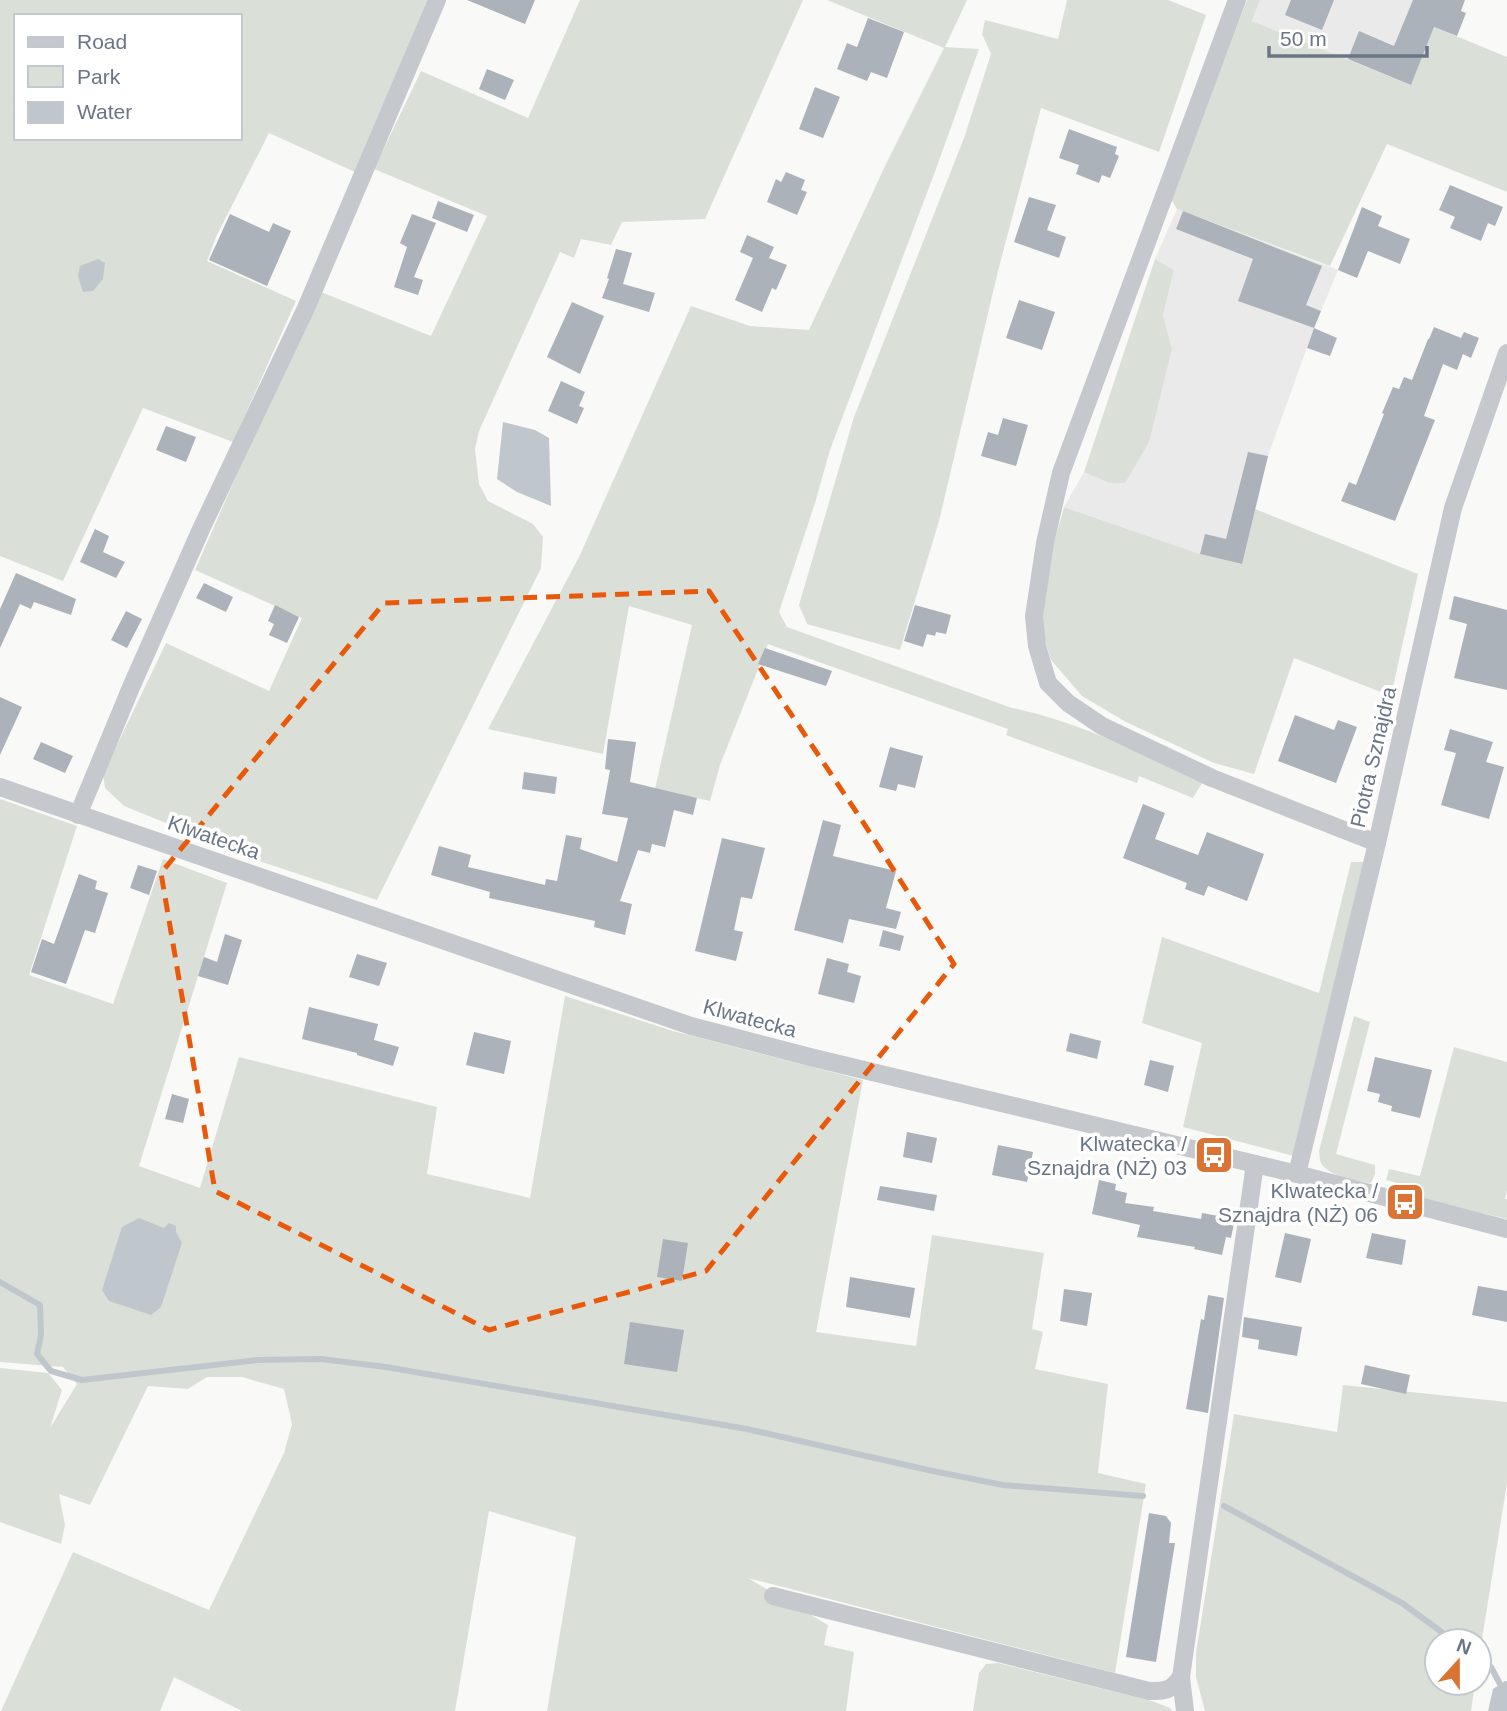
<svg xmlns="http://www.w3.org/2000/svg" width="1507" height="1711" font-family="Arial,sans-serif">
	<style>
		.built { fill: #eaeaea }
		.green { fill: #dae0d8; fill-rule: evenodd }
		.water { fill: #bfc7cd }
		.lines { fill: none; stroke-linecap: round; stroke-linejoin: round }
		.stream { stroke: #bfc7cd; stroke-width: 6 }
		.building { fill: #acb2b9 }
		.street { stroke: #c5c8cc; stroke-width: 18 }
		.marked { fill: none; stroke: #e8590c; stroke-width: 5; stroke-dasharray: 14 9; stroke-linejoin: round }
		.labels { text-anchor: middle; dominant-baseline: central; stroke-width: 7; stroke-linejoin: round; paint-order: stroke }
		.street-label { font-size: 21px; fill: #6a7586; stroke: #fff }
		.poi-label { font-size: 21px; fill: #6a7586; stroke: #fff; text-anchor: end }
	</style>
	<rect width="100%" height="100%" fill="#f9f9f7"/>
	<!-- built -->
	<g class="built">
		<polygon points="1260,0 1445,0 1411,85 1252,21"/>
		<polygon points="1177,209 1338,270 1314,328 1268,456 1242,564 1200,554 1064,507 1084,472 1109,483 1172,349 1163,315 1174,270 1155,259"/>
	</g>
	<!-- green -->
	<g class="green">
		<path d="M0 0H427L355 172 269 133 216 237 207 261 296 301 233 442 143 408 63 581 0 556ZM16 16H240V138H16Z"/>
		<polygon points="580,0 803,0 705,219 622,222 611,245 581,239 574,258 560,252 479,431 475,449 479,484 488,501 533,524 543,537 541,568 377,900 262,862 124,806 105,788 103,774 166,643 269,691 302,618 195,570 252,440 321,292 431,336 487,216 374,169 421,71 528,118"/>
		<path d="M827 0H967L945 47 979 49 936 169 830 450 815 503 779 612 787 627 1012 708C1079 721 1141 754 1202 783L1193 798 1139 776 1137 783 1006 735 1008 729 768 644 720 765 710 801 655 789 692 625 629 606 603 754 488 729 580 555 691 306 750 326 809 330 886 164 944 48Z"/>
		<polygon points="1067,0 1168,0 1206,15 1159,152 1041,108 998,271 939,521 900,650 807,624 799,605 854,417 964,138 991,54 982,34 985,20 1058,39"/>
		<polygon points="1247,0 1260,0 1252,21 1411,85 1434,27 1507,57 1507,192 1387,144 1330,266 1177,209 1171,199"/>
		<polygon points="1155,259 1174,270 1163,315 1172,349 1149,442 1125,483 1109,483 1084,472"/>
		<polygon points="1064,507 1200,554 1241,564 1255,509 1418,574 1391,696 1294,658 1254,774 1214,763 1126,722 1082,696 1051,660 1040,624 1045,575"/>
		<polygon points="0,799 77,826 29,975 113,1004 163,859 227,883 139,1166 200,1188 239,1057 437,1107 427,1174 530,1198 565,996 673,1031 863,1080 816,1332 916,1346 932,1235 1044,1253 1032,1329 1043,1332 1035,1369 1108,1384 1098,1473 1146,1484 1115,1673 748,1578 828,1625 824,1645 854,1652 846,1711 547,1711 576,1537 489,1511 455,1711 242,1711 174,1677 160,1711 1,1711 73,1552 209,1610 284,1453 292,1424 284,1389 242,1377 207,1377 188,1389 148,1386 90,1505 59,1494 65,1525 61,1544 0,1522 0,1368 48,1373 62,1390 50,1428 77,1384 63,1367 0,1362"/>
		<polygon points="1351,862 1364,862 1294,1156 1183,1127 1202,1043 1142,1023 1162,937 1319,993"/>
		<path d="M1354 1016 1370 1022 1336 1154 1375 1165V1174L1371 1183C1357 1181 1328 1176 1321 1163 1319 1159 1320 1155 1319 1151Z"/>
		<polygon points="1454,1047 1507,1062 1507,1191 1505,1199 1507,1199 1507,1219 1414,1197 1416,1188 1386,1180 1389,1169 1420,1176"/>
		<polygon points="1343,1385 1507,1402 1507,1483 1479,1658 1479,1641 1437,1641 1437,1683 1475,1683 1471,1711 1205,1711 1196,1677 1196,1653 1234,1414 1337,1432"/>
		<polygon points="998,1663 1152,1701 1170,1708 1172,1711 973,1711 979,1673 986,1664"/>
	</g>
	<!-- water -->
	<g class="water">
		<polygon points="98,259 105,263 103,279 93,291 83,292 78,276 80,266"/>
		<polygon points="503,422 535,430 549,438 551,506 517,492 497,479"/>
		<polygon points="139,1218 164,1228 169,1223 176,1226 176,1232 182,1243 161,1307 151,1315 109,1301 102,1290 122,1227"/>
		<polygon points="1505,1681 1507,1681 1507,1711 1488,1711 1493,1689"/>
	</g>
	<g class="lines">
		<!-- stream -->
		<g class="stream">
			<polyline points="0,1282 40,1305 41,1335 37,1354 51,1371 82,1380 258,1360 321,1359 386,1367 747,1429 928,1470 1003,1485 1143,1496"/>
			<polyline points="1224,1506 1402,1603 1454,1641"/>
			<polyline points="1479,1659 1491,1667 1500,1684"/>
		</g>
	</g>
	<!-- building -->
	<g class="building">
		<polygon points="467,0 535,0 525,24"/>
		<polygon points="1291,0 1334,0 1322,30 1285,15"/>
		<polygon points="1413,0 1465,0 1461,11 1466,13 1457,36 1434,27 1411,85 1348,59 1359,31 1394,46"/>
		<polygon points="868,18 904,32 887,78 871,72 867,81 837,69 847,43 857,47"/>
		<polygon points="487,69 514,80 505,100 479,89"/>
		<polygon points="815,87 840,97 823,138 799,129"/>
		<polygon points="1069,129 1117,147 1115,154 1119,156 1110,178 1102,175 1099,183 1076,174 1079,165 1059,158"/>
		<polygon points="786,172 805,180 801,190 807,192 797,215 767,202 776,179 781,182"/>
		<polygon points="1450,185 1503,207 1495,226 1488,223 1481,241 1450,228 1455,217 1439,210"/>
		<polygon points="1029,197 1056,205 1047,230 1066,237 1059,258 1014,242"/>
		<polygon points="438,201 474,215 467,232 432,218"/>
		<polygon points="1362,207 1382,216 1378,226 1410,239 1400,264 1368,251 1357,278 1338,270"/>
		<polygon points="1183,211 1322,266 1306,305 1321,311 1314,328 1238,301 1253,259 1176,229"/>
		<polygon points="230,214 269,232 273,223 291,231 267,286 209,260"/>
		<polygon points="412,214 436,223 414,277 423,280 418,295 394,287 407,247 400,243"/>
		<polygon points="747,235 774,247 769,258 787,265 776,290 772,288 762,312 735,300 753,258 740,252"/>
		<polygon points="616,249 632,253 623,284 655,293 649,312 602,298 609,279 607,278"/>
		<polygon points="1019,300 1055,312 1042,350 1006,338"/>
		<polygon points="572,302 604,316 580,374 547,357"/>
		<polygon points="1434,327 1461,338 1464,332 1479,338 1471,358 1463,354 1457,370 1443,364 1424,416 1435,420 1395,521 1341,501 1349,482 1356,485 1384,414 1382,413 1393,387 1399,389 1404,377 1412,380 1428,339 1429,339"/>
		<polygon points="1314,328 1337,338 1330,356 1307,348"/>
		<polygon points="561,381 585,392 579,406 584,408 577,424 548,411"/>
		<polygon points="1003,418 1028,425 1016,466 981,456 988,432 998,435"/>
		<polygon points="166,426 196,437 186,462 156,450"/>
		<polygon points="1248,452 1268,456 1242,564 1200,554 1205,534 1226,539"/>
		<polygon points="95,529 109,536 103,552 125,562 116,578 80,562"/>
		<polygon points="16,573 76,599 71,615 34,602 31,609 20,604 0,648 0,609"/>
		<polygon points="204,583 233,597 226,612 196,598"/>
		<polygon points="1454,596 1507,610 1507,690 1454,678 1467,624 1449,619"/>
		<polygon points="275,605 299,617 287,643 269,635 274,624 268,621"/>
		<polygon points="915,605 951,615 946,634 936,632 935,636 927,634 923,647 904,641"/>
		<polygon points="126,611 142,619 127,648 111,640"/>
		<polygon points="765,648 832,671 826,686 758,664"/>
		<polygon points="0,697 22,707 0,755"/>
		<polygon points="1295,715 1334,730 1338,720 1357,727 1336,783 1278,761"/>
		<polygon points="1450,729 1493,742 1486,762 1504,767 1489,819 1441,805 1456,753 1444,750"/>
		<polygon points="608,739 636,742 630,782 697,798 693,815 674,810 665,847 652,844 650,853 638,850 620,901 632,904 625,935 594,927 595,921 489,898 490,892 431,875 439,846 471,855 468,867 545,885 546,879 557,881 566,835 582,838 580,849 617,862 628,818 602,814 610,770 605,769"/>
		<polygon points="41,742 73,756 65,773 33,759"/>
		<polygon points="890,747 923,756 915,788 898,784 896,791 879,787"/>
		<polygon points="524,772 557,777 555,794 522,789"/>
		<polygon points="1143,804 1165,813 1155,839 1198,855 1207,832 1264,854 1247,901 1208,886 1204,896 1185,889 1187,883 1123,858"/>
		<polygon points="823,820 841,825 833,856 896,871 886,908 901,912 896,929 849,919 843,943 794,930"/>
		<polygon points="722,838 765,848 752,899 741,897 734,930 743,932 736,961 695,951"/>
		<polygon points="138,865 157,871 149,895 130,888"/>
		<polygon points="79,874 97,881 95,889 108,893 95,933 85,930 66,984 31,972 42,939 54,944"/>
		<polygon points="883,930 904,936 900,951 879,946"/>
		<polygon points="225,934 242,940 228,985 198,976 204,957 217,962"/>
		<polygon points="357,954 387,963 379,986 349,977"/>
		<polygon points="827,958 849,964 847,972 861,976 854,1003 818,994"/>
		<polygon points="309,1007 378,1024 374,1040 399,1047 393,1066 357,1055 357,1053 302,1039"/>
		<polygon points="474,1032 511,1041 504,1074 466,1065"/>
		<polygon points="1070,1033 1101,1041 1097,1059 1066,1051"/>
		<polygon points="1375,1057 1432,1070 1420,1118 1391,1111 1392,1106 1378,1102 1380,1094 1367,1091"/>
		<polygon points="1150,1060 1174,1066 1168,1092 1144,1085"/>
		<polygon points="172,1094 189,1099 183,1123 165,1119"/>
		<polygon points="907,1132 937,1138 932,1163 903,1157"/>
		<polygon points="998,1145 1033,1152 1027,1182 992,1175"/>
		<polygon points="1099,1180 1116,1184 1115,1190 1127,1193 1125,1203 1154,1207 1153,1211 1201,1219 1202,1213 1235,1219 1231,1238 1226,1237 1222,1255 1194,1249 1195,1247 1137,1237 1140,1225 1092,1214"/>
		<polygon points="880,1186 937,1195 934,1211 877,1200"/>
		<polygon points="1285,1233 1311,1239 1301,1283 1275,1277"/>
		<polygon points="1372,1233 1406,1240 1402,1265 1366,1258"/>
		<polygon points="663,1239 688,1243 682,1281 657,1277"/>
		<polygon points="850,1277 915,1288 910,1318 846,1307"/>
		<polygon points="1478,1286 1507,1291 1507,1322 1472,1315"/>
		<polygon points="1064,1289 1092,1293 1087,1326 1060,1321"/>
		<polygon points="1208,1295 1224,1298 1208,1413 1186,1409 1201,1319 1204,1320"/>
		<polygon points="1244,1317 1302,1327 1297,1356 1258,1349 1259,1340 1242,1337"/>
		<polygon points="630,1322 684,1330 677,1372 624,1364"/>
		<polygon points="1365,1365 1410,1375 1406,1394 1361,1384"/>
		<polygon points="1149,1513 1166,1516 1171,1523 1169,1543 1175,1543 1156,1662 1126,1657"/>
	</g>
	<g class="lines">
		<!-- street -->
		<g class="street">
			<polyline points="1237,0 1061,473 1045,543 1034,616 1037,646 1048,683 1068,703 1102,726 1212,778 1377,843"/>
			<polyline points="0,787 691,1026 814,1058 1297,1174 1507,1229"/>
			<polyline points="78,815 132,685 202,527 306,308 437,0"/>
			<polyline points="1297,1174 1377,843 1453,508 1507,353"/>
			<path d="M773 1596 1149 1691C1165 1691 1171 1691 1181 1677"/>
			<polyline points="1185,1711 1181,1677 1255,1164"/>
		</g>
	</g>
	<!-- marked area -->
	<path class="marked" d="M709 591 861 819 954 964 706 1271 489 1330 215 1191 161 873 384 603Z"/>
	<!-- icons -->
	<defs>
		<g id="bus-square" transform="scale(2.0125)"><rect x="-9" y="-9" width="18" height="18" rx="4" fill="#da7435" stroke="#fff"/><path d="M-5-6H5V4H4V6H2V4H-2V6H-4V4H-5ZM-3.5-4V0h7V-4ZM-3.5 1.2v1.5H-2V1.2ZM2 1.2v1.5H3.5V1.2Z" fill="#fff"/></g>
	</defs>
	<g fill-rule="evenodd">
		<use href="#bus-square" x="1214" y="1155"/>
		<use href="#bus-square" x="1405" y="1202"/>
	</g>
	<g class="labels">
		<!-- street labels -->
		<g class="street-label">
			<text transform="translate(1373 757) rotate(-77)">Piotra Sznajdra</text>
			<text transform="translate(214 837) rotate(19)">Klwatecka</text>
			<text transform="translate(750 1018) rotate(15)">Klwatecka</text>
		</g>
		<!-- poi labels -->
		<g class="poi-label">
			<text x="1187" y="1143">Klwatecka /<tspan x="1187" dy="24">Sznajdra (NŻ) 03</tspan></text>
			<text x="1378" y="1190">Klwatecka /<tspan x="1378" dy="24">Sznajdra (NŻ) 06</tspan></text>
		</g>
	</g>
	<!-- legend -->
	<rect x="14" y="14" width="228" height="126" fill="#ffffff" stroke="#c3c8cf" stroke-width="2"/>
	<rect x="28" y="37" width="35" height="10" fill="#c5c8cc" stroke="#c3c8cf" stroke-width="2"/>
	<text x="77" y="49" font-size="21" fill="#6a7586">Road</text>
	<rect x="28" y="66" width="35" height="21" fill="#dae0d8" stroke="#c3c8cf" stroke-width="2"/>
	<text x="77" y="84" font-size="21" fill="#6a7586">Park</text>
	<rect x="28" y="102" width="35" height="21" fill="#bfc7cd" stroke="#c3c8cf" stroke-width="2"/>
	<text x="77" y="119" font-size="21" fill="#6a7586">Water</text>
	<!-- north arrow -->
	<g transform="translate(1458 1662) rotate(21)"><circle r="33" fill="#ffffff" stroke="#c3c8cf" stroke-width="2"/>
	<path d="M0-5L12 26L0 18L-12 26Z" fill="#da7435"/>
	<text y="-10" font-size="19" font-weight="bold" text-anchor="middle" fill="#6a7586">N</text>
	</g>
	<!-- scale -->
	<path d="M1269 46v10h158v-10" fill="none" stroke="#6a7586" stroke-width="3.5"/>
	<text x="1280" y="46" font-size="21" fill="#6a7586" stroke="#ffffff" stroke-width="5" paint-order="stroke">50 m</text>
</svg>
